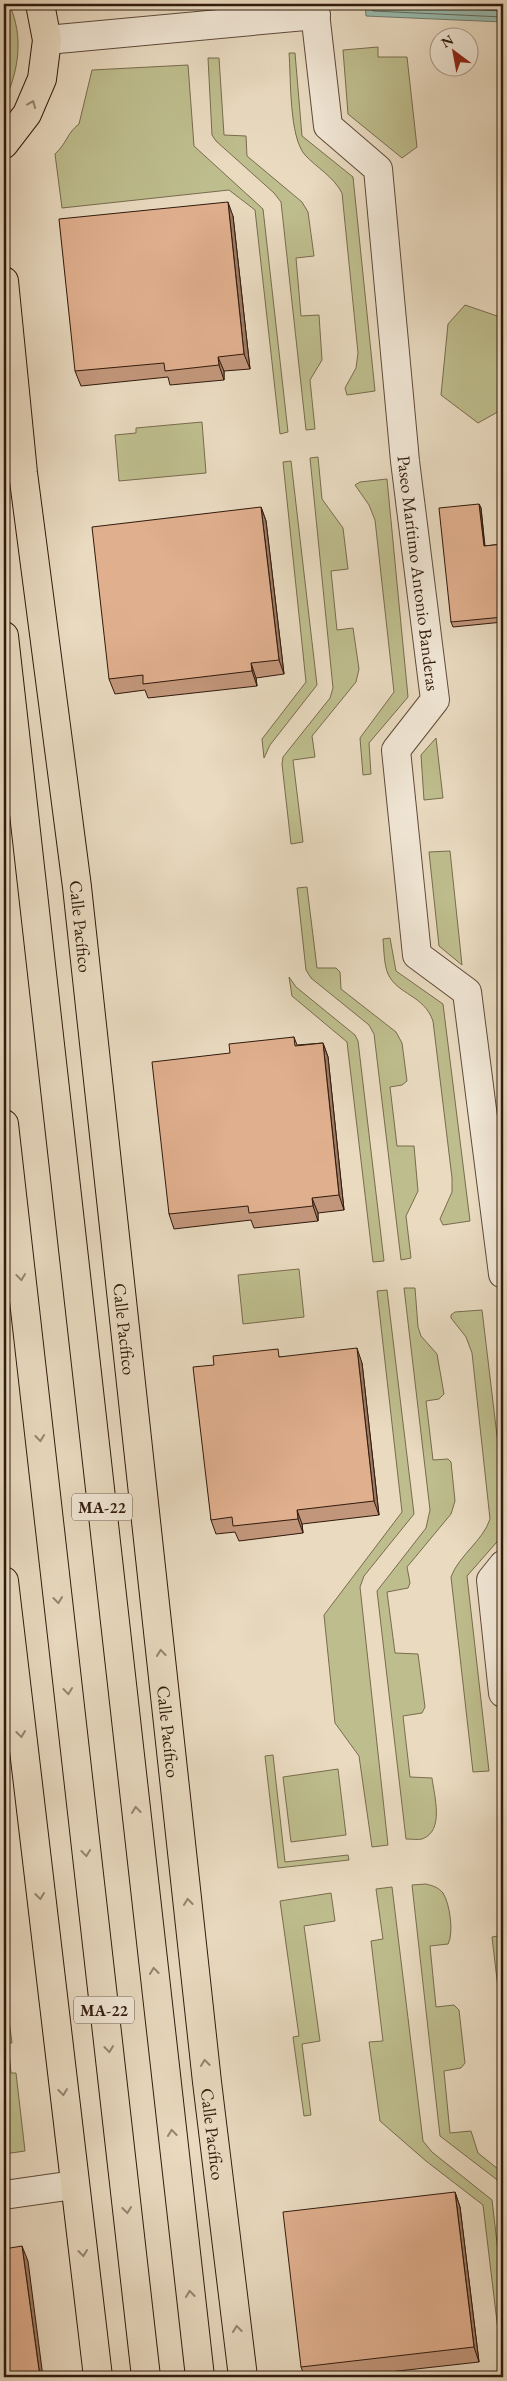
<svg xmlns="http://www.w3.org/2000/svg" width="507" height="2381" font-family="'EB Garamond',serif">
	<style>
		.green { fill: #bebd8d; stroke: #786c4d }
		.water { fill: #98bbae; stroke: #6f7b6e }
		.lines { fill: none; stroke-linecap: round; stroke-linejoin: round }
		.shore { stroke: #646a5e; stroke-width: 1 }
		.street-casing { stroke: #5f4a3a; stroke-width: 30 }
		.primary-casing { stroke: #311a0d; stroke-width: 30 }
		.street { stroke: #f1e7d6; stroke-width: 28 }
		.primary { stroke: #e9dac0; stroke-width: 28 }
		.wall { fill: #c1967a; stroke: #311a0d }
		.shaded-wall { fill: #9d7a63; stroke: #311a0d }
		.building { fill: #e0af8e; stroke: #311a0d }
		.oneway { stroke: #96846f }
		.labels { text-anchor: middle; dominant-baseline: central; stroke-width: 5; stroke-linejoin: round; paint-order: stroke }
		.shield { fill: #f1e7d6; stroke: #6b5849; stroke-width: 1 }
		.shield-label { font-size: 16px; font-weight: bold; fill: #311a0d }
		.street-label { font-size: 18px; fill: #311a0d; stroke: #f1e7d6 }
	</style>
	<rect width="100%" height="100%" fill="#e9dac0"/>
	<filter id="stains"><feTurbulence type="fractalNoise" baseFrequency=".004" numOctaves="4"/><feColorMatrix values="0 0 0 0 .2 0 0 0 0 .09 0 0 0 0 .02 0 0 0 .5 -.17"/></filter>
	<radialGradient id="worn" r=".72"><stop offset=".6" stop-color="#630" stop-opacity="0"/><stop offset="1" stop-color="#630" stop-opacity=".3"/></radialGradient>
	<!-- green -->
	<g class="green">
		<path d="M4 4H9C24 36 19 71 4 102Z"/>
		<polygon points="378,47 378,57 407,57 417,147 402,158 348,114 343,50"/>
		<path d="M289 53H295L302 136 353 177 375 391 347 395 345 388 356 368 358 353 342 193C333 176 317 168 305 155 289 137 291 78 289 53Z"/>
		<polygon points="208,58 219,58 224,135 246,136 247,156 302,202 308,212 314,256 296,258 301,316 319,315 322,360 310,380 315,429 306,430 281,202 274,193 216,141 212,135"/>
		<path d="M188 65 194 146 263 209 288 432 280 434 255 210 229 190 62 208 55 154C67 143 67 133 79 124L92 70Z"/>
		<polygon points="465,305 503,318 503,409 478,423 441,395 448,324"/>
		<polygon points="202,422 206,473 119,481 115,435 136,433 136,428"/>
		<polygon points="318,457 322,499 343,528 348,569 331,571 337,630 353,628 359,669 356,682 312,736 315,757 293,760 303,842 291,844 282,764 283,757 330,698 333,688 310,458"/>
		<polygon points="291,461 317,685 270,745 264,758 262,739 306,682 283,462"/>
		<polygon points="387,479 408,697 369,743 371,774 363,775 360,738 394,692 375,520 369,505 355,485 360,482"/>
		<polygon points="436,738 443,798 424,800 421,755"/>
		<polygon points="450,851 462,965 439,946 429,852"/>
		<polygon points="307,887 317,968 336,968 340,972 341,989 396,1032 402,1043 407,1081 402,1085 390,1087 397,1146 414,1146 418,1191 406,1216 411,1258 401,1260 374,1034 369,1025 311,978 306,970 297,888"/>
		<path d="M390 938 396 971 443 1004 470 1221 443 1225 440 1219 452 1192V1178L433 1021C424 995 398 995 388 974 384 965 384 950 383 939Z"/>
		<polygon points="289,977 296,987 355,1035 358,1041 384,1261 373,1262 347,1042 292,996"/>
		<polygon points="299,1269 304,1317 243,1324 238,1275"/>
		<path d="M404 1288H415L418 1327 421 1336 437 1354 444 1394 439 1399 426 1401 433 1460 448 1459 451 1462 455 1501 451 1514 407 1567 410 1583 408 1588 387 1592 395 1653 418 1654 425 1707 422 1713 403 1716 410 1777 432 1778C434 1795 445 1831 422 1839 418 1840 411 1839 406 1839L377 1591 426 1528 430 1510Z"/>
		<polygon points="387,1290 414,1514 364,1576 360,1587 388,1845 372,1847 359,1756 335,1723 324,1615 402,1512 377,1291"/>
		<path d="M482 1310 503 1486V1535L467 1576 489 1771 473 1772 451 1577C459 1555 483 1541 490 1519L472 1353 466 1337 451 1318V1315L455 1312Z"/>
		<polygon points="273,1755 285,1862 348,1855 349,1860 278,1868 265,1756"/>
		<polygon points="338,1769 346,1835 291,1842 283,1777"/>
		<path d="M426 1884C433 1886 438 1887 443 1893 450 1904 454 1933 448 1944L430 1946 436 2007 454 2005 459 2010 465 2063 461 2068 444 2071 450 2133 471 2131 478 2153 503 2173V2187L496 2179 440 2136 412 1885Z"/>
		<polygon points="392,1887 423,2141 432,2152 492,2200 503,2294 503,2372 483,2205 426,2161 380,2121 369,2042 383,2041 371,1941 383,1939 376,1889"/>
		<polygon points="331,1893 335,1921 304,1926 320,2041 302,2044 311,2115 304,2116 293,2037 299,2036 280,1901"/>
		<polygon points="503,1935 503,2031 492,1937"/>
		<polygon points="4,1982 12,2043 8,2043 11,2073 16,2073 25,2151 4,2154"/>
	</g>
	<!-- water -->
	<polygon class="water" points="365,4 503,4 503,22 366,16"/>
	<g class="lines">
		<!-- shore -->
		<g class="shore">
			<polyline points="370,4 373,11 503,17"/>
			<polyline points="376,4 503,11"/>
		</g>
		<!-- street casing -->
		<g class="street-casing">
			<g id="street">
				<path id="s1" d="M314 4 328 126 378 169 405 461 435 700 396 750 417 955 467 992 503 1274"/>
				<polyline points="47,40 316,15"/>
				<polyline points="503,1565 491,1580 503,1693"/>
				<polyline points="4,2195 74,2185"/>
			</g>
		</g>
		<!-- primary casing -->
		<g class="primary-casing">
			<g id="primary">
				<polyline points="4,144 27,114 42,79 47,40 40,4"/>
				<path id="s2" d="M4 281 23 473 77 887 207 2082 243 2377"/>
				<polyline points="4,636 200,2377"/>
				<polyline points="4,1124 146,2377"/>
				<polyline points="4,1581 98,2377"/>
			</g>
		</g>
		<!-- street -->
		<use href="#street" class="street"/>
		<!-- primary -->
		<use href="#primary" class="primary"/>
	</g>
	<!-- wall -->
	<g class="wall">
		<polygon points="233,216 250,369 224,371 224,380 170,385 168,377 81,386 75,371"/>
		<polygon points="479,504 481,508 485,546 503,544 503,622 453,627 451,622"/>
		<polygon points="261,507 266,521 284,674 256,678 257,686 148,698 145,690 115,694 109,679"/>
		<polygon points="294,1037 297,1045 323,1043 328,1057 344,1210 318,1213 318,1221 254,1228 251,1220 174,1229 169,1214 230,1053"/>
		<polygon points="280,1357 362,1363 379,1515 302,1524 303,1533 239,1541 235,1532 216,1534 211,1520 214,1365"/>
		<polygon points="455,2192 460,2207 479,2362 344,2377 305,2377 301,2367"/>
	</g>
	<!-- shaded-wall -->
	<g class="shaded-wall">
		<polygon points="228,202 233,216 250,369 244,354"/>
		<polygon points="218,357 224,371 224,380 219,365"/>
		<polygon points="479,504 481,508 485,551 484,546"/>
		<polygon points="261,507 266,521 284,674 279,660"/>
		<polygon points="251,663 256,678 257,686 252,671"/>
		<polygon points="323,1043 328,1057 344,1210 339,1195"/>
		<polygon points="312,1198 318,1213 318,1221 313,1206"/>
		<polygon points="357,1348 362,1363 379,1515 374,1501"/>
		<polygon points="297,1510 302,1524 303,1533 298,1519"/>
		<polygon points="455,2192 460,2207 479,2362 474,2347"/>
		<polygon points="22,2246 28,2261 43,2377 40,2377"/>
	</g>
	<!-- building -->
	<g class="building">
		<polygon points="228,202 244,354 218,357 219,365 165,371 164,363 75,371 59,219"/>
		<polygon points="479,504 484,546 503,544 503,617 451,622 439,508"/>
		<polygon points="261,507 279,660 251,663 252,671 143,684 143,675 109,679 92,527"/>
		<polygon points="294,1037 295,1046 323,1043 339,1195 312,1198 313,1206 249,1213 248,1206 169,1214 152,1062 230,1053 229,1044"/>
		<polygon points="357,1348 374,1501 297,1510 298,1519 233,1526 232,1517 211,1520 193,1367 214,1365 213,1356 278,1349 279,1357"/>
		<polygon points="455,2192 474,2347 301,2367 283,2212"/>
		<polygon points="22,2246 40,2377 4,2377 4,2249"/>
	</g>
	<!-- one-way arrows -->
	<defs><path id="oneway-chevron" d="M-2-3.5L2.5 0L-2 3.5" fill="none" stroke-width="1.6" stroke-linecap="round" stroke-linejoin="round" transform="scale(1.25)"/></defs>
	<g class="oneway">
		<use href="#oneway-chevron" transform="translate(32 104) rotate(-68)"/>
		<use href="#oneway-chevron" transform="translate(21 1277) rotate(84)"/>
		<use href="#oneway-chevron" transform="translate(40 1438) rotate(84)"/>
		<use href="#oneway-chevron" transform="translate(58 1600) rotate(84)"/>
		<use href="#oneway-chevron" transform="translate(161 1653) rotate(-96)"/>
		<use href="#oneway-chevron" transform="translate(68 1691) rotate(84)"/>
		<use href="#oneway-chevron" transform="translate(21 1734) rotate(83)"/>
		<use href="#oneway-chevron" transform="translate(136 1810) rotate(-96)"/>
		<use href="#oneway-chevron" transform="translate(86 1853) rotate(84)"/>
		<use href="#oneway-chevron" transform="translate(40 1896) rotate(83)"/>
		<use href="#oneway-chevron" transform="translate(188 1902) rotate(-96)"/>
		<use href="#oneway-chevron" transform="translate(154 1971) rotate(-96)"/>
		<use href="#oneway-chevron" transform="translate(109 2049) rotate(84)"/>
		<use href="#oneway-chevron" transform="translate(205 2063) rotate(-96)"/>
		<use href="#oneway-chevron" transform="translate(63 2092) rotate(83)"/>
		<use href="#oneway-chevron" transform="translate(172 2133) rotate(-96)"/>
		<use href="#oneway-chevron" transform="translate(127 2210) rotate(83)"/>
		<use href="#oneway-chevron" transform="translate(83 2253) rotate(83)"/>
		<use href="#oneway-chevron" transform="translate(190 2294) rotate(-96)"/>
		<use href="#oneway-chevron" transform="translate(237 2329) rotate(-97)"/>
	</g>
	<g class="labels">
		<!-- shield labels -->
		<g class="shield">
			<rect x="72" y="1493.5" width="60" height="27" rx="4"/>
			<rect x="74" y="1996.5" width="60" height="27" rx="4"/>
		</g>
		<g class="shield-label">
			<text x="102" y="1507">MA-22</text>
			<text x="104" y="2010">MA-22</text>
		</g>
		<!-- street labels -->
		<g class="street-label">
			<text stroke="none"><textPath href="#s1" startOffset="595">Paseo Marítimo Antonio Banderas</textPath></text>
			<text stroke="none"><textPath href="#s2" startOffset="650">Calle Pacífico</textPath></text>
			<text stroke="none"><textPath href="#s2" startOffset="1055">Calle Pacífico</textPath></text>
			<text stroke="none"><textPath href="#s2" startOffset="1460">Calle Pacífico</textPath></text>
			<text stroke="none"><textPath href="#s2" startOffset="1865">Calle Pacífico</textPath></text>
		</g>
	</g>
	<!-- margin -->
	<rect width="507" height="2381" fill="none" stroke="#e9dac0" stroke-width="20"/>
	<rect x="5" y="5" width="497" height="2371" fill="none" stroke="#311a0d" stroke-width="2.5"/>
	<rect x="10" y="10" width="487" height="2361" fill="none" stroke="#311a0d"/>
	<!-- north arrow -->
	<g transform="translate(454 52) rotate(328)"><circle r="24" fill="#f1e7d6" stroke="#a49586"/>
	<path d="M0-4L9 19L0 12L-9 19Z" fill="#8f2418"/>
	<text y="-8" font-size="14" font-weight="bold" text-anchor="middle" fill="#311a0d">N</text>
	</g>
	<rect width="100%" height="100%" filter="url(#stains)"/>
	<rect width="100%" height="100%" fill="url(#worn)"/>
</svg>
